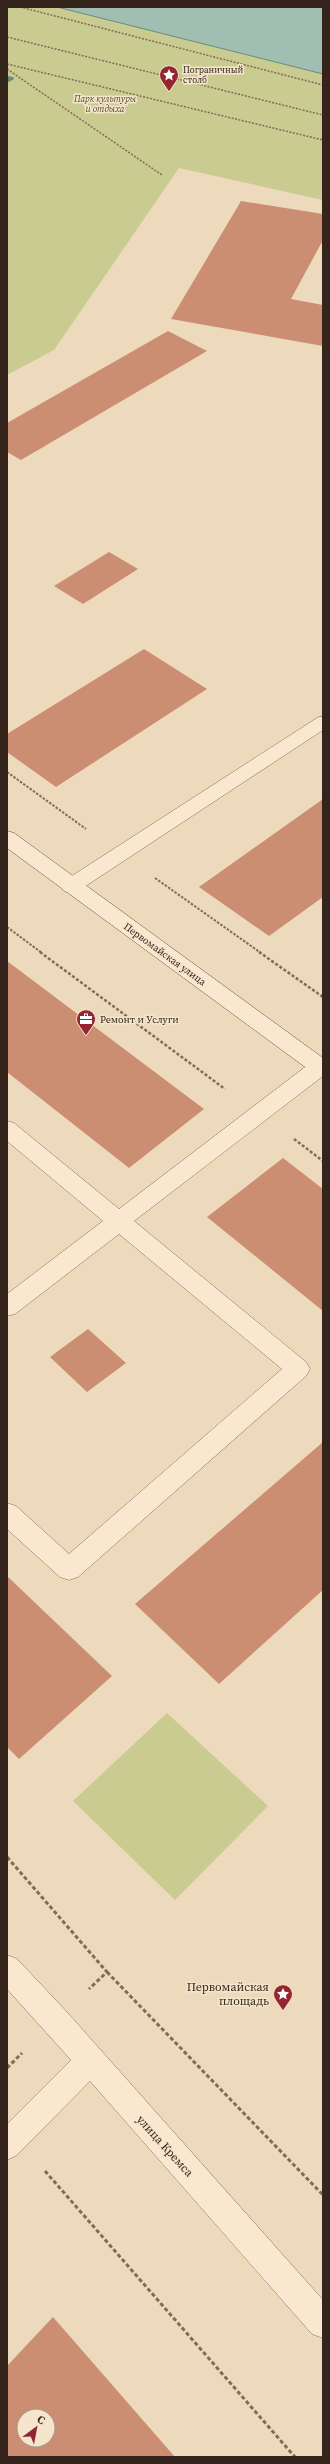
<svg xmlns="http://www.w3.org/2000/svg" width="330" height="2464" font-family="'Source Serif 4',serif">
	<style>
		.green { fill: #cacb91 }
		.water { fill: #a0beb2; stroke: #688c7f }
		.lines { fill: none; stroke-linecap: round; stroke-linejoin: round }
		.stream { fill: #688c7f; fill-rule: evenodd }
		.building { fill: #cc8e72; fill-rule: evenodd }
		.service-casing { stroke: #856a56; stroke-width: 1 }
		.minor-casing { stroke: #856a56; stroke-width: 1 }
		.secondary-casing { stroke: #664b39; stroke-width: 1 }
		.path-far3 { stroke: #856a56; stroke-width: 1.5; stroke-dasharray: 2 1.5; stroke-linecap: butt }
		.path-far2 { stroke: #856a56; stroke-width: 2; stroke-dasharray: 2.5 1.5; stroke-linecap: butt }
		.path-far1 { stroke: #856a56; stroke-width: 2.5; stroke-dasharray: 3 2; stroke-linecap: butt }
		.path { stroke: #856a56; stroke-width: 3; stroke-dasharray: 4 2.5; stroke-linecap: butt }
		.service { fill: #f9e8cf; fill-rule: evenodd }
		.minor { fill: #f9e8cf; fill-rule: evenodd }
		.secondary { fill: #f9e8cf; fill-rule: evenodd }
		.labels { text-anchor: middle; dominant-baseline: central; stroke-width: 3; stroke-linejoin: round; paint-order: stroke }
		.far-poi-label { font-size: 9px; fill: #34241b; stroke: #f5e5cc; text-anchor: start }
		.far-park-label { font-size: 9px; font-style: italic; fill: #4a5021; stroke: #f5e5cc }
		.street-label { font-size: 10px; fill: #34241b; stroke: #f5e5cc }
		.poi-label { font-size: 10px; fill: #34241b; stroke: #f5e5cc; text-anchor: start }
		.near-poi-label { font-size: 12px; fill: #34241b; stroke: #f5e5cc; text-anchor: end }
		.near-street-label { font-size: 12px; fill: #34241b; stroke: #f5e5cc }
	</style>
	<rect width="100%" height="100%" fill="#eddabc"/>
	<!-- green -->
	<g class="green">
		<polygon points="7,7 323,7 323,200 179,168 54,350 7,375"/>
		<polygon points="167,1713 268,1806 175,1900 73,1801"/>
	</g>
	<!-- water -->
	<polygon class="water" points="57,7 323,7 323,74"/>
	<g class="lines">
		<!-- stream -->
		<polygon class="stream" points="7,76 13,77 14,79 7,83"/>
	</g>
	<!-- building -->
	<g class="building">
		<polygon points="241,201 323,214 323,240 291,299 323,305 323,346 171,319"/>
		<polygon points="168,331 207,351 21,460 7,452 7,423"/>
		<polygon points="109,552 138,569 83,604 54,586"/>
		<polygon points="144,649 207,689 56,787 7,752 7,734"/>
		<polygon points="323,799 323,897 269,936 199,887"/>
		<polygon points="7,961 204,1109 129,1168 7,1072"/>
		<polygon points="283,1158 323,1189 323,1311 207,1217"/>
		<polygon points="88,1329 126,1363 87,1392 50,1357"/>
		<polygon points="323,1442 323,1590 219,1684 135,1604"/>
		<polygon points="7,1576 112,1676 19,1759 7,1747"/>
		<path d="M53 2317 175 2457H7V2366ZM24 2416H48V2440H24Z"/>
	</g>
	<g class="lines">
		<!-- service casing -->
		<g class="service-casing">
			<g id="service">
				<polygon points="323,716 323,730 78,891 71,893 64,891 61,886 64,881 317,718"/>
				<polygon points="320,1059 323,1060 323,1076 134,1221 306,1362 310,1369 306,1376 78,1577 69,1580 60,1577 7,1529 7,1503 16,1506 69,1554 282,1369 119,1234 15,1314 7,1316 7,1294 103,1221 7,1141 7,1121 14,1123 119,1209 313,1061"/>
			</g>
		</g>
		<!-- minor casing -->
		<g class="minor-casing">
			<polygon id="minor" points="7,1955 17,1959 66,2011 323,2300 323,2338 312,2334 90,2081 17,2155 7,2160 7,2124 71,2060 7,1989"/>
		</g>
		<!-- secondary casing -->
		<g class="secondary-casing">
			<polygon id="secondary" points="7,831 14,833 323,1058 323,1077 316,1075 7,848"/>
		</g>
		<!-- path-far3 -->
		<g class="path-far3">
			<polyline points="20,7 323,85"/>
			<polyline points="7,37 323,115"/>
			<polyline points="7,64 323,140"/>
			<polyline points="7,69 162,175"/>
		</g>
		<!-- path-far2 -->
		<g class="path-far2">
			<polyline points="7,772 86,829"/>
			<polyline points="155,878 261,953"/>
			<polyline points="7,927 42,953"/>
		</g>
		<!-- path-far1 -->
		<g class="path-far1">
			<polyline points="40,952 225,1089"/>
			<polyline points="259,952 323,997"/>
			<polyline points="294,1139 323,1161"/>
		</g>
		<!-- path -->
		<g class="path">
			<polyline points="7,1857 107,1972 89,1989"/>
			<polyline points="107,1972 323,2195"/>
			<polyline points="7,2068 22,2053"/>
			<polyline points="45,2171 295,2457"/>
		</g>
		<!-- service -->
		<use href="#service" class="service"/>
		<!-- minor -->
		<use href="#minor" class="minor"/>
		<!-- secondary -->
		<use href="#secondary" class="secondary"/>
	</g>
	<!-- icons -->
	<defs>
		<g id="sight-pin" transform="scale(1)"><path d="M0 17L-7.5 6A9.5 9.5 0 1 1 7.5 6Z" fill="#942632" stroke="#f5e5cc"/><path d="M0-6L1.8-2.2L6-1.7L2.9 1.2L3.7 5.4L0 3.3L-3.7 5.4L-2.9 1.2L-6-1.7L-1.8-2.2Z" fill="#fff"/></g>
		<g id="office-pin" transform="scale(1)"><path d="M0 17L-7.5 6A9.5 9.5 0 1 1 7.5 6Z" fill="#942632" stroke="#f5e5cc"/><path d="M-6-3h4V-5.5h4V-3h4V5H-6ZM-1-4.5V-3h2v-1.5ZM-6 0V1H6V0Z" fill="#fff"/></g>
	</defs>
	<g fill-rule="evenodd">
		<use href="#sight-pin" x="169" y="75"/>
		<use href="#office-pin" x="86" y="1019"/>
		<use href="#sight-pin" x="283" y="1994"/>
	</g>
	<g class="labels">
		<!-- far-poi labels -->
		<g class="far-poi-label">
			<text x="183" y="70">Пограничный<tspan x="183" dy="10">столб</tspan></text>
		</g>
		<!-- far-park labels -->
		<g class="far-park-label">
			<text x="105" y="99">Парк культуры<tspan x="105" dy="10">и отдыха</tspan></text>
		</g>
		<!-- street labels -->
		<g class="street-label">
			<text transform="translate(165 954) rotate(36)">Первомайская улица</text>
		</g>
		<!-- poi labels -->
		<g class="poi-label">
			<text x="100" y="1019">Ремонт и Услуги</text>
		</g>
		<!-- near-poi labels -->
		<g class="near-poi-label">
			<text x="269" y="1987">Первомайская<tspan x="269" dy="14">площадь</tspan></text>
		</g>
		<!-- near-street labels -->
		<g class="near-street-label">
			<text transform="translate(165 2146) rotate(48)">улица Кремса</text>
		</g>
	</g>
	<!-- border -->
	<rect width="330" height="2464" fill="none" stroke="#34241b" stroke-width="16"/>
	<!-- north arrow -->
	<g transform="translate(36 2428) rotate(32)"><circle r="19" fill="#f5e5cc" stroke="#a89885"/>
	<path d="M0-3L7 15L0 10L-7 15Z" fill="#942632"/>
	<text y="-6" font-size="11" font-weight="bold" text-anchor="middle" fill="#34241b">С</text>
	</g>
</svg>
